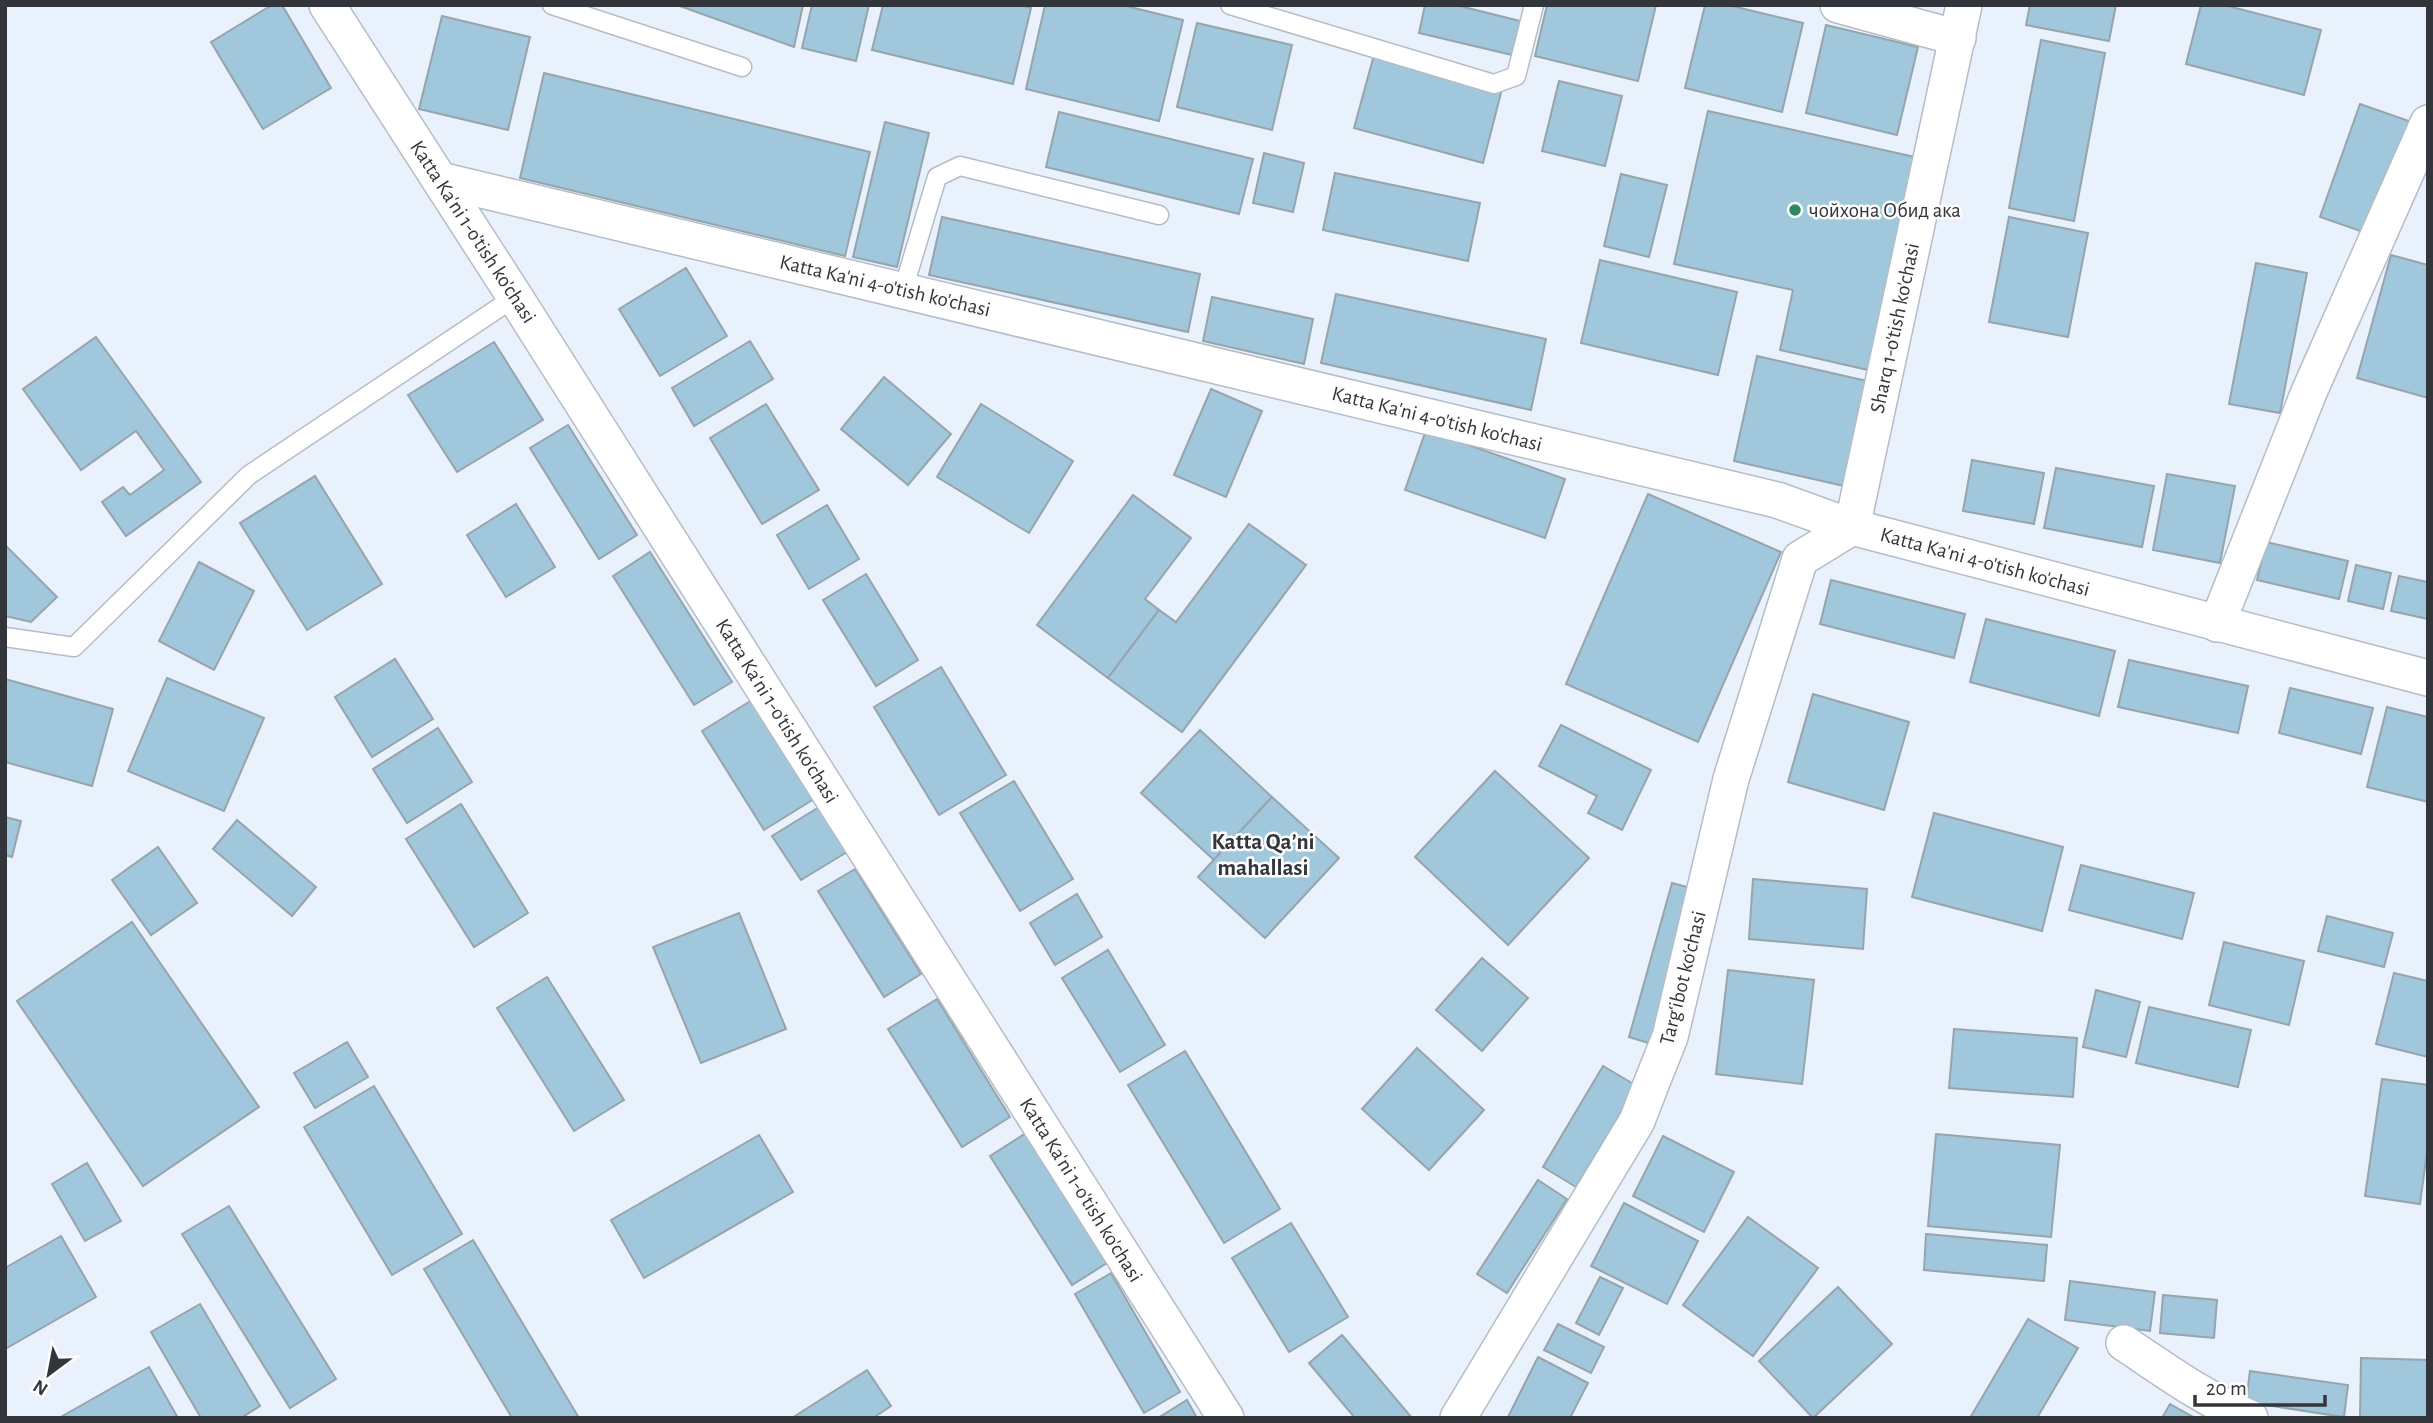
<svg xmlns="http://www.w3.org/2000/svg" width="2433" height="1423" font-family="'Alegreya Sans',sans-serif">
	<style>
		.building { fill: #a1c7dd; stroke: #97a4ab; stroke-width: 2 }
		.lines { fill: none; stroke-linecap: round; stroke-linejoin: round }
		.service-casing { stroke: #b4bdc7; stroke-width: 21 }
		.minor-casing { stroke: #b4bdc7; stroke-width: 38 }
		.service { stroke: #fff; stroke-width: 18 }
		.minor { stroke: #fff; stroke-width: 35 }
		.poi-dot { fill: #2e895f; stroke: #fdfdfd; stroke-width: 2.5 }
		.labels { text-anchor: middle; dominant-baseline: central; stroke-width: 5; stroke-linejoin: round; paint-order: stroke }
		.poi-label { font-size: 21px; fill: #323539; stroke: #fdfdfd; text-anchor: start }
		.street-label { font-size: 21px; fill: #323539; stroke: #fdfdfd }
		.neighbourhood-label { font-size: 23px; font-weight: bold; fill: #323539; stroke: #fdfdfd }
	</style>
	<rect width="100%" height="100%" fill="#e8f1fc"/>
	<!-- building -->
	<g class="building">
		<polygon points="272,5 282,5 331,88 263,129 211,42"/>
		<polygon points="677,5 803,5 794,47"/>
		<polygon points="812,5 869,5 856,61 802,48"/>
		<polygon points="883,5 1020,5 1031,8 1013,84 872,50"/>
		<polygon points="1045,5 1122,5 1183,20 1159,121 1026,89"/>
		<polygon points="1425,5 1456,5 1520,21 1512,55 1419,33"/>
		<polygon points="1547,5 1656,5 1638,81 1535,56"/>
		<polygon points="1705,5 1728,5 1803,23 1782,112 1685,88"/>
		<polygon points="2030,5 2116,5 2109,41 2026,25"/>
		<polygon points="2201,5 2224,5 2321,30 2304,95 2186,64"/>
		<polygon points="442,16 530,37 508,130 419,109"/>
		<polygon points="1197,23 1292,45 1272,130 1177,107"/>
		<polygon points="1826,25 1918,47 1897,135 1806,113"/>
		<polygon points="2041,40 2105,53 2074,221 2009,208"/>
		<polygon points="1374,55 1502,89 1483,163 1354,128"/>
		<polygon points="544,73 870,152 845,256 520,178"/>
		<polygon points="1559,81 1622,96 1605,166 1542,151"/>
		<polygon points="2360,104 2409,121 2369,234 2320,217"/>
		<polygon points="1708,111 1915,157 1868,370 1780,350 1793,290 1674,264"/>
		<polygon points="1059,112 1253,159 1239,214 1046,167"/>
		<polygon points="885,122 929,133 897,267 853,257"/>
		<polygon points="1264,153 1304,163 1293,212 1253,203"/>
		<polygon points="1335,173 1480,203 1468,261 1323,230"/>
		<polygon points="1621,174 1667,185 1649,257 1604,246"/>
		<polygon points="942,217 1200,274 1188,332 929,275"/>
		<polygon points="2009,217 2088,233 2068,337 1989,322"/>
		<polygon points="2391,255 2428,265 2428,398 2357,378"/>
		<polygon points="1600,260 1737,292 1718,375 1581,343"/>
		<polygon points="2256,263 2307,273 2280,413 2229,404"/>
		<polygon points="686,268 727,336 660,376 619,309"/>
		<polygon points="1336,294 1546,339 1531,410 1321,363"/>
		<polygon points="1212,297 1313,319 1304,364 1203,341"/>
		<polygon points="96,337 201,482 126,536 102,502 123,487 130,495 164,470 136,431 81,470 23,389"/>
		<polygon points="750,341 773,379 694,426 672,388"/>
		<polygon points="494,342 543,420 457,472 408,395"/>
		<polygon points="1757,356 1867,381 1844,486 1734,461"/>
		<polygon points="884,377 951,434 908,485 841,429"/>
		<polygon points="1211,389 1262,411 1226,497 1174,475"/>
		<polygon points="766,404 819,490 762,524 710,438"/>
		<polygon points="981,404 1073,461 1029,533 937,477"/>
		<polygon points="568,425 637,535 599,559 530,448"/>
		<polygon points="1426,430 1565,479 1545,538 1405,490"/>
		<polygon points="1972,460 2044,473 2034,524 1963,511"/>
		<polygon points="2056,468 2154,486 2142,547 2044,528"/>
		<polygon points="2167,474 2235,486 2220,563 2153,550"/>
		<polygon points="315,476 382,584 307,630 240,523"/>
		<polygon points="1648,494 1781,552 1698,742 1566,684"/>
		<polygon points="1133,495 1191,538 1145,599 1159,610 1108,678 1037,625"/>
		<polygon points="516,504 555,567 506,597 467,535"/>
		<polygon points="827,505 859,559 809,589 777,535"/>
		<polygon points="1249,524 1306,565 1182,732 1108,678 1159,610 1176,622"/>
		<polygon points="2266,542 2348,561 2339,599 2257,580"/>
		<polygon points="5,545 57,597 31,622 5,616"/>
		<polygon points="650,552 732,682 694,705 613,576"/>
		<polygon points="199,562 254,591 214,670 159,641"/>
		<polygon points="2356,565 2391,573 2383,609 2348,601"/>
		<polygon points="866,574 918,660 876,686 823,600"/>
		<polygon points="2399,576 2428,582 2428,619 2391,611"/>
		<polygon points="1831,580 1965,614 1954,658 1820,624"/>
		<polygon points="1986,619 2115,651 2099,716 1970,682"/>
		<polygon points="395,659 433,719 372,757 335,697"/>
		<polygon points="2129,660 2248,686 2238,733 2118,707"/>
		<polygon points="941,667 1006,775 939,815 874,707"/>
		<polygon points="167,678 264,718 224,811 128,771"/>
		<polygon points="5,679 113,709 92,786 5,762"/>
		<polygon points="2290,688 2373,708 2361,754 2279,733"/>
		<polygon points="1813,694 1909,722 1884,810 1788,782"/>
		<polygon points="752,700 814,799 764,830 702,731"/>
		<polygon points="2387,707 2428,717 2428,802 2367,787"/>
		<polygon points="1561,725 1651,770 1622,830 1588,813 1597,796 1539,766"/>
		<polygon points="438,728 472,782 407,823 373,769"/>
		<polygon points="1200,730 1272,797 1214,860 1141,793"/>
		<polygon points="1495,771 1589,858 1508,945 1415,857"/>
		<polygon points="1014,781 1073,879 1020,911 960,813"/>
		<polygon points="1272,797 1339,858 1265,938 1198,877"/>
		<polygon points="461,804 528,913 474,947 406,839"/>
		<polygon points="819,807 847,852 801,880 772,836"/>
		<polygon points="1934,813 2063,847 2042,931 1912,897"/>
		<polygon points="5,817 21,821 12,857 5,855"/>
		<polygon points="237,820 316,887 292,916 213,849"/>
		<polygon points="158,847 197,903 151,935 112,880"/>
		<polygon points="2081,865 2194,893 2182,939 2069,910"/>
		<polygon points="855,869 921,974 884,997 818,891"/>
		<polygon points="1753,879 1867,889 1863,949 1749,939"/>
		<polygon points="1672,883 1698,890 1655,1045 1629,1037"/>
		<polygon points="1077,894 1102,937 1055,965 1030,923"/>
		<polygon points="739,913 786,1029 701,1063 653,947"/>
		<polygon points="2327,916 2393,933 2384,967 2318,951"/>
		<polygon points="132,922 259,1107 143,1186 17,1001"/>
		<polygon points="2224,942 2304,961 2289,1025 2209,1005"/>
		<polygon points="1108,950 1165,1045 1120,1072 1062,978"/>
		<polygon points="1482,958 1528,998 1482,1051 1436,1010"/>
		<polygon points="1728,970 1814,980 1802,1084 1716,1074"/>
		<polygon points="2394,973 2428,981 2428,1057 2376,1044"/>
		<polygon points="547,977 624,1100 574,1131 497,1008"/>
		<polygon points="2096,990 2140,1002 2126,1057 2083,1047"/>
		<polygon points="937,999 1010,1117 962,1147 888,1029"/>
		<polygon points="2149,1007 2251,1030 2238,1087 2136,1063"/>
		<polygon points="1954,1029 2077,1038 2073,1097 1949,1088"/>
		<polygon points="347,1042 368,1077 315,1108 294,1073"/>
		<polygon points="1417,1048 1484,1110 1429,1170 1362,1109"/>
		<polygon points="1185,1051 1280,1209 1224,1243 1128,1085"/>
		<polygon points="1603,1066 1637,1086 1576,1187 1543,1167"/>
		<polygon points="2382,1079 2428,1085 2428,1145 2420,1204 2365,1196"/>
		<polygon points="374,1086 462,1234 392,1275 304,1127"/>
		<polygon points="1026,1133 1107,1263 1072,1285 990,1156"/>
		<polygon points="1936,1134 2060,1145 2051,1237 1928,1226"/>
		<polygon points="759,1135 793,1192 644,1278 611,1220"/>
		<polygon points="1663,1136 1734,1172 1704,1232 1633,1196"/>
		<polygon points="87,1163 121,1221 85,1241 52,1184"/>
		<polygon points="1538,1180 1567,1199 1507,1293 1477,1274"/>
		<polygon points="1624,1203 1698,1241 1667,1304 1591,1266"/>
		<polygon points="229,1206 336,1379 290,1408 182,1234"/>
		<polygon points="1748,1217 1818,1268 1753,1356 1683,1305"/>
		<polygon points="1291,1223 1348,1317 1289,1352 1232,1258"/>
		<polygon points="1926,1234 2047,1245 2044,1281 1924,1270"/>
		<polygon points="61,1236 96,1297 5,1349 5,1268"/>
		<polygon points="473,1240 579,1418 512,1418 424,1269"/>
		<polygon points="1111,1273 1180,1392 1144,1413 1075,1294"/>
		<polygon points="1600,1277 1623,1288 1599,1335 1576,1323"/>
		<polygon points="2070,1281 2155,1292 2150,1331 2065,1320"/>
		<polygon points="1838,1287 1892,1344 1813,1418 1759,1361"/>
		<polygon points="2163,1295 2217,1300 2214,1338 2160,1333"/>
		<polygon points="200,1304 260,1406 241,1418 201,1418 151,1332"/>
		<polygon points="2028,1319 2078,1348 2037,1418 1970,1418"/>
		<polygon points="1558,1324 1604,1347 1591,1373 1544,1350"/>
		<polygon points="1342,1335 1412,1418 1355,1418 1309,1363"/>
		<polygon points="1538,1357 1588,1383 1570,1418 1508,1417"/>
		<polygon points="2361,1358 2428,1360 2428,1418 2360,1417"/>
		<polygon points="149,1367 178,1418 59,1418"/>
		<polygon points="867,1370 891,1406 873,1418 792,1418"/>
		<polygon points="2250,1371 2348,1385 2344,1417 2246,1402"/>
		<polygon points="1187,1400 1197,1418 1158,1418"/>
		<polygon points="2170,1404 2195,1418 2162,1418"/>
	</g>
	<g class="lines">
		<!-- service casing -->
		<g class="service-casing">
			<g id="service">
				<polyline points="552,5 742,67"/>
				<polyline points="1230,5 1494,84 1516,76 1534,5"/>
				<polyline points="903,290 937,177 960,166 1159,215"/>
				<polyline points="5,637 74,647 249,475 515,297"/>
			</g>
		</g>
		<!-- minor casing -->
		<g class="minor-casing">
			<g id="minor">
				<polyline points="327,5 515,297 1226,1418"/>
				<polyline points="1838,5 1958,38"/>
				<polyline points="440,180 1777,500 1852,527 2428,678"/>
				<polyline points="2217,624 2309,392 2428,123"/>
				<path d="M2124 1343C2165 1370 2204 1399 2250 1418"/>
				<polyline points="1458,1418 1637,1121 1652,1082 1670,1037 1731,779 1800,559 1852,527 1964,5"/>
			</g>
		</g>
		<!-- service -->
		<use href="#service" class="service"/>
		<!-- minor -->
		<use href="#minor" class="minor"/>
	</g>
	<!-- markers -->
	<circle class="poi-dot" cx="1795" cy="210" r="7"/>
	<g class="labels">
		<!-- poi labels -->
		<g class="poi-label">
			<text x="1809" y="210">чойхона Обид ака</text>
		</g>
		<!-- street labels -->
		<g class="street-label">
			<text transform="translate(473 232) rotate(57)">Katta Ka'ni 1-o'tish ko'chasi</text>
			<text transform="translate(885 286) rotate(13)">Katta Ka'ni 4-o'tish ko'chasi</text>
			<text transform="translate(1895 328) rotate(-78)">Sharq 1-o'tish ko'chasi</text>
			<text transform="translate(1437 419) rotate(14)">Katta Ka'ni 4-o'tish ko'chasi</text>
			<text transform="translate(1985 562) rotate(15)">Katta Ka'ni 4-o'tish ko'chasi</text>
			<text transform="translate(777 711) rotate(58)">Katta Ka'ni 1-o'tish ko'chasi</text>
			<text transform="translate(1683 978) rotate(-76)">Targ‘ibot ko‘chasi</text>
			<text transform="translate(1081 1190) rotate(58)">Katta Ka'ni 1-o'tish ko'chasi</text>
		</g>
		<!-- neighbourhood labels -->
		<g class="neighbourhood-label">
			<text x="1263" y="842">Katta Qaʼni<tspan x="1263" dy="26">mahallasi</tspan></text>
		</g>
	</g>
	<!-- border -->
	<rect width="2433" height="1423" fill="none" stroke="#323539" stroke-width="14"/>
	<!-- north arrow -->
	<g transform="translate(49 1374) rotate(212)" stroke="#fdfdfd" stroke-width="5" paint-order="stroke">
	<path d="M0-5L12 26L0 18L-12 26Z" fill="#323539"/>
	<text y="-10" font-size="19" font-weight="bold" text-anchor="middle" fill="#323539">N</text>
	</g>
	<!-- scale -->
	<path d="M2195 1395v10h130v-10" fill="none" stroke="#323539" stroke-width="3.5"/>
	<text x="2206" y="1395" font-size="21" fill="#323539" stroke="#fdfdfd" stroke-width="5" paint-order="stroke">20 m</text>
</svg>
